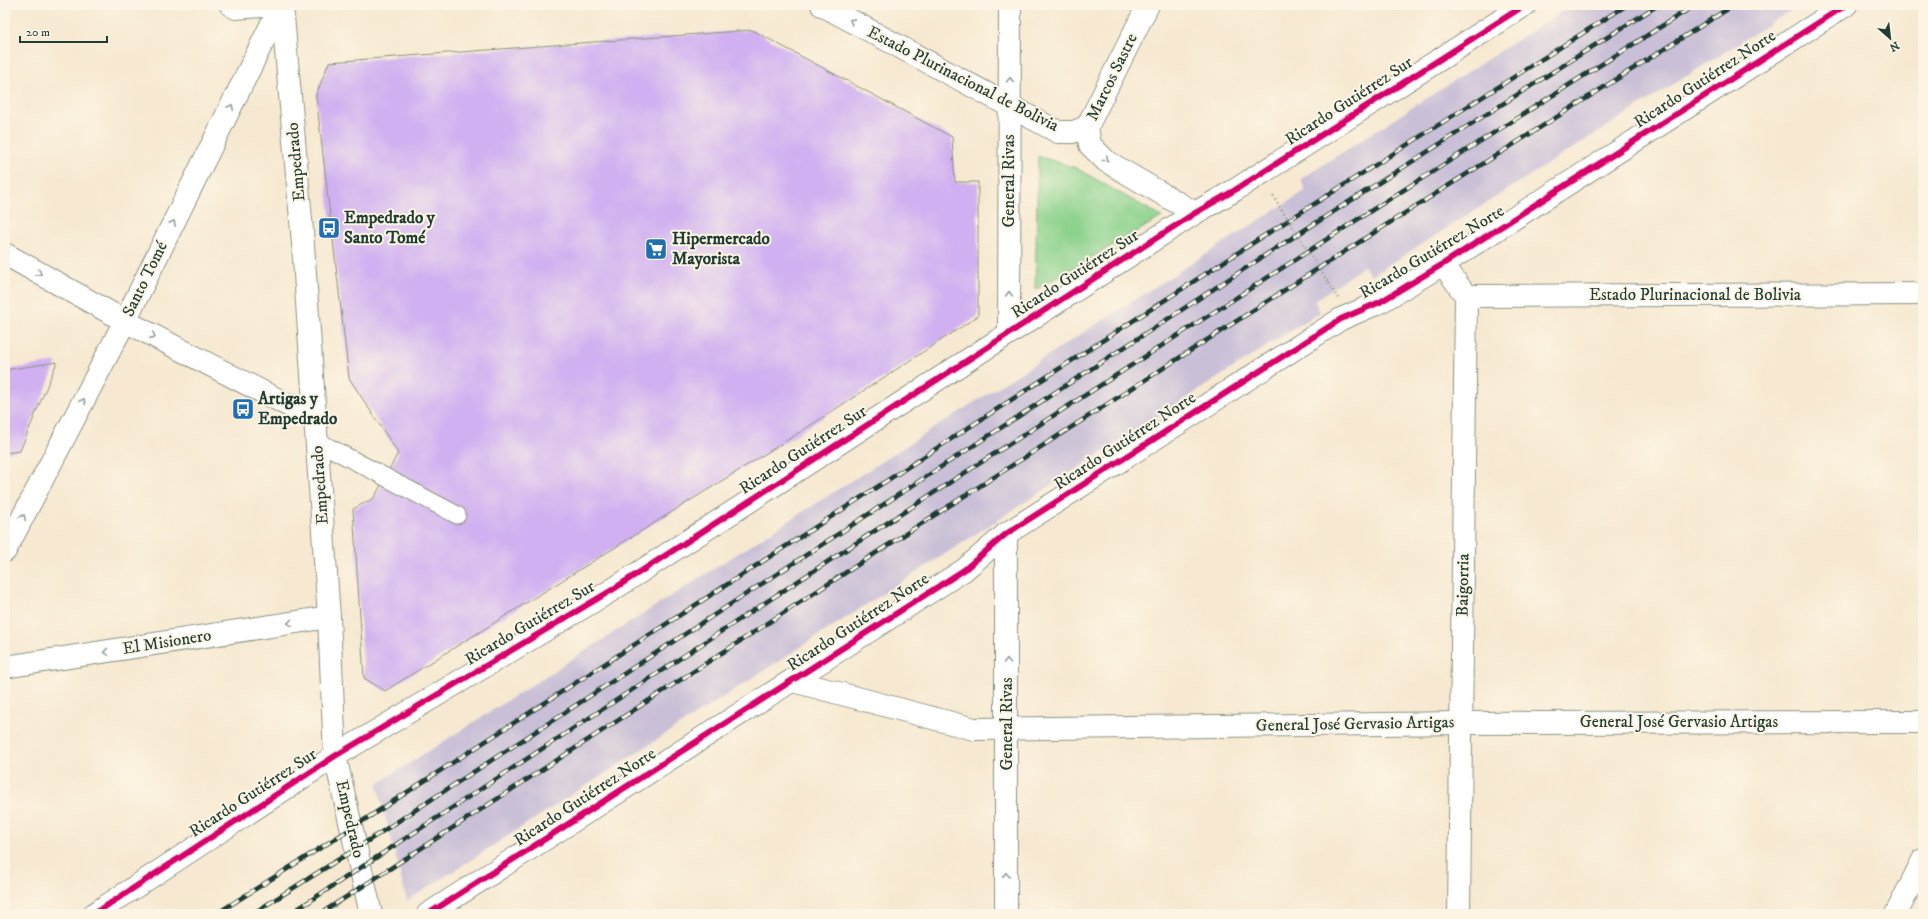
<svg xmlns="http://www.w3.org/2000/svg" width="1928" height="919" font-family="'IM FELL DW Pica',serif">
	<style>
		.industrial { fill: #c9bfd7 }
		.green { fill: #8bd28c; stroke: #558860 }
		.building { fill: #d0b0f1 }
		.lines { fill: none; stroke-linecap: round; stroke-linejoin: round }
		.service-casing { stroke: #8b9382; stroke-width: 19 }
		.minor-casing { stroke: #8b9382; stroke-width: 24 }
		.tertiary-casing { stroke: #8b9382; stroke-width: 24 }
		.service { stroke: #fff; stroke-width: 17 }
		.minor { stroke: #fff; stroke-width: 22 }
		.tertiary { stroke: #fff; stroke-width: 22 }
		.rail-casing { stroke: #1f3d34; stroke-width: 4.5 }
		.rail { stroke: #fcf5e5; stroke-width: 3; stroke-dasharray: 9; stroke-linecap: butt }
		.path-bridge { stroke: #8b9382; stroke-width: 2.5; stroke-dasharray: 1 3; stroke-linecap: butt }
		.cycleway-casing { stroke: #fcf5e5; stroke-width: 8 }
		.cycleway { stroke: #d6006c; stroke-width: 6 }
		.oneway { stroke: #8f9e9a }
		.labels { text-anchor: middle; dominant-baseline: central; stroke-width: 4; stroke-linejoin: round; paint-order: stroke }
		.street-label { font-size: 17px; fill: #1f3d34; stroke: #fcf5e5 }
		.poi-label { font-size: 17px; font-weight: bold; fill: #1f3d34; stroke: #fcf5e5; text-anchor: start }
	</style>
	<rect width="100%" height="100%" fill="#fcf5e5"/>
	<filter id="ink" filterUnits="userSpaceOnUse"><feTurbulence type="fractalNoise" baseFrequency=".025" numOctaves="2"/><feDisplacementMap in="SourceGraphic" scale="8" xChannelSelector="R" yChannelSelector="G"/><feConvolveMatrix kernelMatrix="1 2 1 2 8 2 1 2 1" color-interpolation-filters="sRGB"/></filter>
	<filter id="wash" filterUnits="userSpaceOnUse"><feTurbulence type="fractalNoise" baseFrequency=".012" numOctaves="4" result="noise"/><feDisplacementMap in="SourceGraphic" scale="16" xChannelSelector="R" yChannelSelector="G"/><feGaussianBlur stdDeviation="0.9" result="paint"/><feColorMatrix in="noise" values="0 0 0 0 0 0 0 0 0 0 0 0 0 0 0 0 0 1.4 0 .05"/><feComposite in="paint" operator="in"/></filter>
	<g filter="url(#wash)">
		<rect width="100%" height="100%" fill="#f7e9d1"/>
		<!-- industrial -->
		<polygon class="industrial" points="1572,5 1799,5 1371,276 1364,266 1315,300 1320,312 407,901 377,784 1305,191 1301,179"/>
		<!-- green -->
		<polygon class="green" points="1038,156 1076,168 1162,217 1035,290"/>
		<g id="blocks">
			<!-- building -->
			<g class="building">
				<polygon points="752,30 952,137 955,182 978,182 978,316 805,429 385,691 364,678 353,509 374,498 398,453 349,378 316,95 329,62"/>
				<polygon points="57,362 20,451 5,453 5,370"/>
			</g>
		</g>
	</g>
	<g filter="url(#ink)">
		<use href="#blocks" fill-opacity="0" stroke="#8b9382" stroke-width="1"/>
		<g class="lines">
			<!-- service casing -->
			<g class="service-casing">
				<polyline id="service" points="317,441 457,515"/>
			</g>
			<!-- minor casing -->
			<g class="minor-casing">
				<g id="minor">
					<polyline points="231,5 236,8 274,5"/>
					<polyline points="282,5 302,231 329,617 335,756 371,914"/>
					<polyline points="822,5 1058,132 1073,132 1087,127"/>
					<polyline points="1087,127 1090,145 1106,161 1195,213"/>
					<polyline points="1087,127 1148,5"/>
					<polyline points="5,254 125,321 315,419"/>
					<polyline points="1443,264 1466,296 1459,914"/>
					<polyline points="1466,296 1923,294"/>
					<polyline points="1009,333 1010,5"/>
					<polyline points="5,551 125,321 281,5"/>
					<polyline points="5,667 329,617"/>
					<polyline points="793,681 974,729 1462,723 1923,722"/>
					<polyline points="94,914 335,756 612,590 1195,213 1235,190 1525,5"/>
					<polyline points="428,914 964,570 1006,534 1341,319 1380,302 1443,264 1846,5"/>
					<polyline points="1006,914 1006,534"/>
				</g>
			</g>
			<!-- tertiary casing -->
			<g class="tertiary-casing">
				<polyline id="tertiary" points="1896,914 1923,860"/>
			</g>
			<!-- service -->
			<use href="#service" class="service"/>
			<!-- minor -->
			<use href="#minor" class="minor"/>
			<!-- tertiary -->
			<use href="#tertiary" class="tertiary"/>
			<!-- rail casing -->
			<g class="rail-casing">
				<g id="rail">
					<polyline points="216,914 352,828 1259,239 1627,5"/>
					<polyline points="252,914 357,848 1278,247 1658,5"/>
					<polyline points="290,914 870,534 1369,212 1695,5"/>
					<polyline points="320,914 882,549 1375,232 1734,5"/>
				</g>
			</g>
			<!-- rail -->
			<use href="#rail" class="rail"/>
			<!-- path-bridge -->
			<polyline class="path-bridge" points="1273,196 1338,298"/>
			<!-- cycleway casing -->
			<g class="cycleway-casing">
				<g id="cycleway">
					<polyline points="94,914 335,756 612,590 1195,213 1235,190 1525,5"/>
					<polyline points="428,914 964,570 1006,534 1341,319 1380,302 1443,264 1846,5"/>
				</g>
			</g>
			<!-- cycleway -->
			<use href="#cycleway" class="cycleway"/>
		</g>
		<!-- one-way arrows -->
		<defs><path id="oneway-chevron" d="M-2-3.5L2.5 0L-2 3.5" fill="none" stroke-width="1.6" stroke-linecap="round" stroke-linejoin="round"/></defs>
		<g class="oneway">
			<use href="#oneway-chevron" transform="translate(852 21) rotate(-152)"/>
			<use href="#oneway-chevron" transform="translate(1010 80) rotate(-89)"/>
			<use href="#oneway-chevron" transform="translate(231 107) rotate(-64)"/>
			<use href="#oneway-chevron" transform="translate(1106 159) rotate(39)"/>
			<use href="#oneway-chevron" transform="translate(173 223) rotate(-64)"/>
			<use href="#oneway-chevron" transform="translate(39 273) rotate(29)"/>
			<use href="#oneway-chevron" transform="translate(1009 294) rotate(-90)"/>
			<use href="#oneway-chevron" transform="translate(153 336) rotate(27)"/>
			<use href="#oneway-chevron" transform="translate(83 401) rotate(-63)"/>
			<use href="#oneway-chevron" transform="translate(23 517) rotate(-63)"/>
			<use href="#oneway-chevron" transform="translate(290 623) rotate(171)"/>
			<use href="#oneway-chevron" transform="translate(106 652) rotate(171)"/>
			<use href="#oneway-chevron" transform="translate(1007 661) rotate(-90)"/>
			<use href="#oneway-chevron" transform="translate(1006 875) rotate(-90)"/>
		</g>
	</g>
	<!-- icons -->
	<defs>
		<g id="bus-square" transform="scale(1.15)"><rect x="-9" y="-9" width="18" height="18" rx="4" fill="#1f6fb2" stroke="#fcf5e5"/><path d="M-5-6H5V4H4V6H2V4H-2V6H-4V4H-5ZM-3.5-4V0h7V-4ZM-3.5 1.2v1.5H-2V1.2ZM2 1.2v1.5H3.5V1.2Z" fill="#fff"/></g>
		<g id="supermarket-square" transform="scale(1.15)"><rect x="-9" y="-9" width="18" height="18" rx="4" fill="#1f6fb2" stroke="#fcf5e5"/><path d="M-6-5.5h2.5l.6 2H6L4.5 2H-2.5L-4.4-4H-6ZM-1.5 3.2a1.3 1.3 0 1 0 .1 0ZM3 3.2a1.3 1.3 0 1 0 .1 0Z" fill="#fff"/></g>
	</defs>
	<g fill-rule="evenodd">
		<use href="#bus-square" x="329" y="228"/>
		<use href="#supermarket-square" x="656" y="249"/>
		<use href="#bus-square" x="243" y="409"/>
	</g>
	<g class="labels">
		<!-- street labels -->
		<g class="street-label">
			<text transform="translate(1112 77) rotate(-64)">Marcos Sastre</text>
			<text transform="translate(963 79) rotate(27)">Estado Plurinacional de Bolivia</text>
			<text transform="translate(1705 79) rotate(-33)">Ricardo Gutiérrez Norte</text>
			<text transform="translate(1349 101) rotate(-33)">Ricardo Gutiérrez Sur</text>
			<text transform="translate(296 162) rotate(-95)">Empedrado</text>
			<text transform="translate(1009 181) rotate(-90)">General Rivas</text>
			<text transform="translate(1432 252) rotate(-31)">Ricardo Gutiérrez Norte</text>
			<text transform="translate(1075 274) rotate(-33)">Ricardo Gutiérrez Sur</text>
			<text transform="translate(145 279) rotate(-64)">Santo Tomé</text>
			<text x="1695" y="295">Estado Plurinacional de Bolivia</text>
			<text transform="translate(1125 441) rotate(-33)">Ricardo Gutiérrez Norte</text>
			<text transform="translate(803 450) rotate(-33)">Ricardo Gutiérrez Sur</text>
			<text transform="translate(320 485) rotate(-94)">Empedrado</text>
			<text transform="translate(1463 585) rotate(-89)">Baigorria</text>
			<text transform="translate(858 622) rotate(-33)">Ricardo Gutiérrez Norte</text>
			<text transform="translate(530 623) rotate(-31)">Ricardo Gutiérrez Sur</text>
			<text transform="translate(167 642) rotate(-9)">El Misionero</text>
			<text x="1679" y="722">General José Gervasio Artigas</text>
			<text transform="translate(1007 724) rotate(-90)">General Rivas</text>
			<text transform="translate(1355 724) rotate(-1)">General José Gervasio Artigas</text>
			<text transform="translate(253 793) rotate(-33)">Ricardo Gutiérrez Sur</text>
			<text transform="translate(585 797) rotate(-33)">Ricardo Gutiérrez Norte</text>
			<text transform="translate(350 819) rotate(77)">Empedrado</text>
		</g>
		<!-- poi labels -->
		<g class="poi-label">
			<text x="344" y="218">Empedrado y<tspan x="344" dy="20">Santo Tomé</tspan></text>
			<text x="672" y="239">Hipermercado<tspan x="672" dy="20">Mayorista</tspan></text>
			<text x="258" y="399">Artigas y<tspan x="258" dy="20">Empedrado</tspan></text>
		</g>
	</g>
	<!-- margin -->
	<rect width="1928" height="919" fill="none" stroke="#fcf5e5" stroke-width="20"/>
	<!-- north arrow -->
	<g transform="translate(1890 38) rotate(152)" stroke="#fcf5e5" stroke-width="3" paint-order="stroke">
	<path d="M0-3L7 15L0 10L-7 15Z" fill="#1f3d34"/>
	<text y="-6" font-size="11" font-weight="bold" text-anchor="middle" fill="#1f3d34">N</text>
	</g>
	<!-- scale -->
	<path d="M20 36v6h87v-6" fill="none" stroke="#1f3d34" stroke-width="2"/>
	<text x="26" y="36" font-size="12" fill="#1f3d34" stroke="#fcf5e5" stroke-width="3" paint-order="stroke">20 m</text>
</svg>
